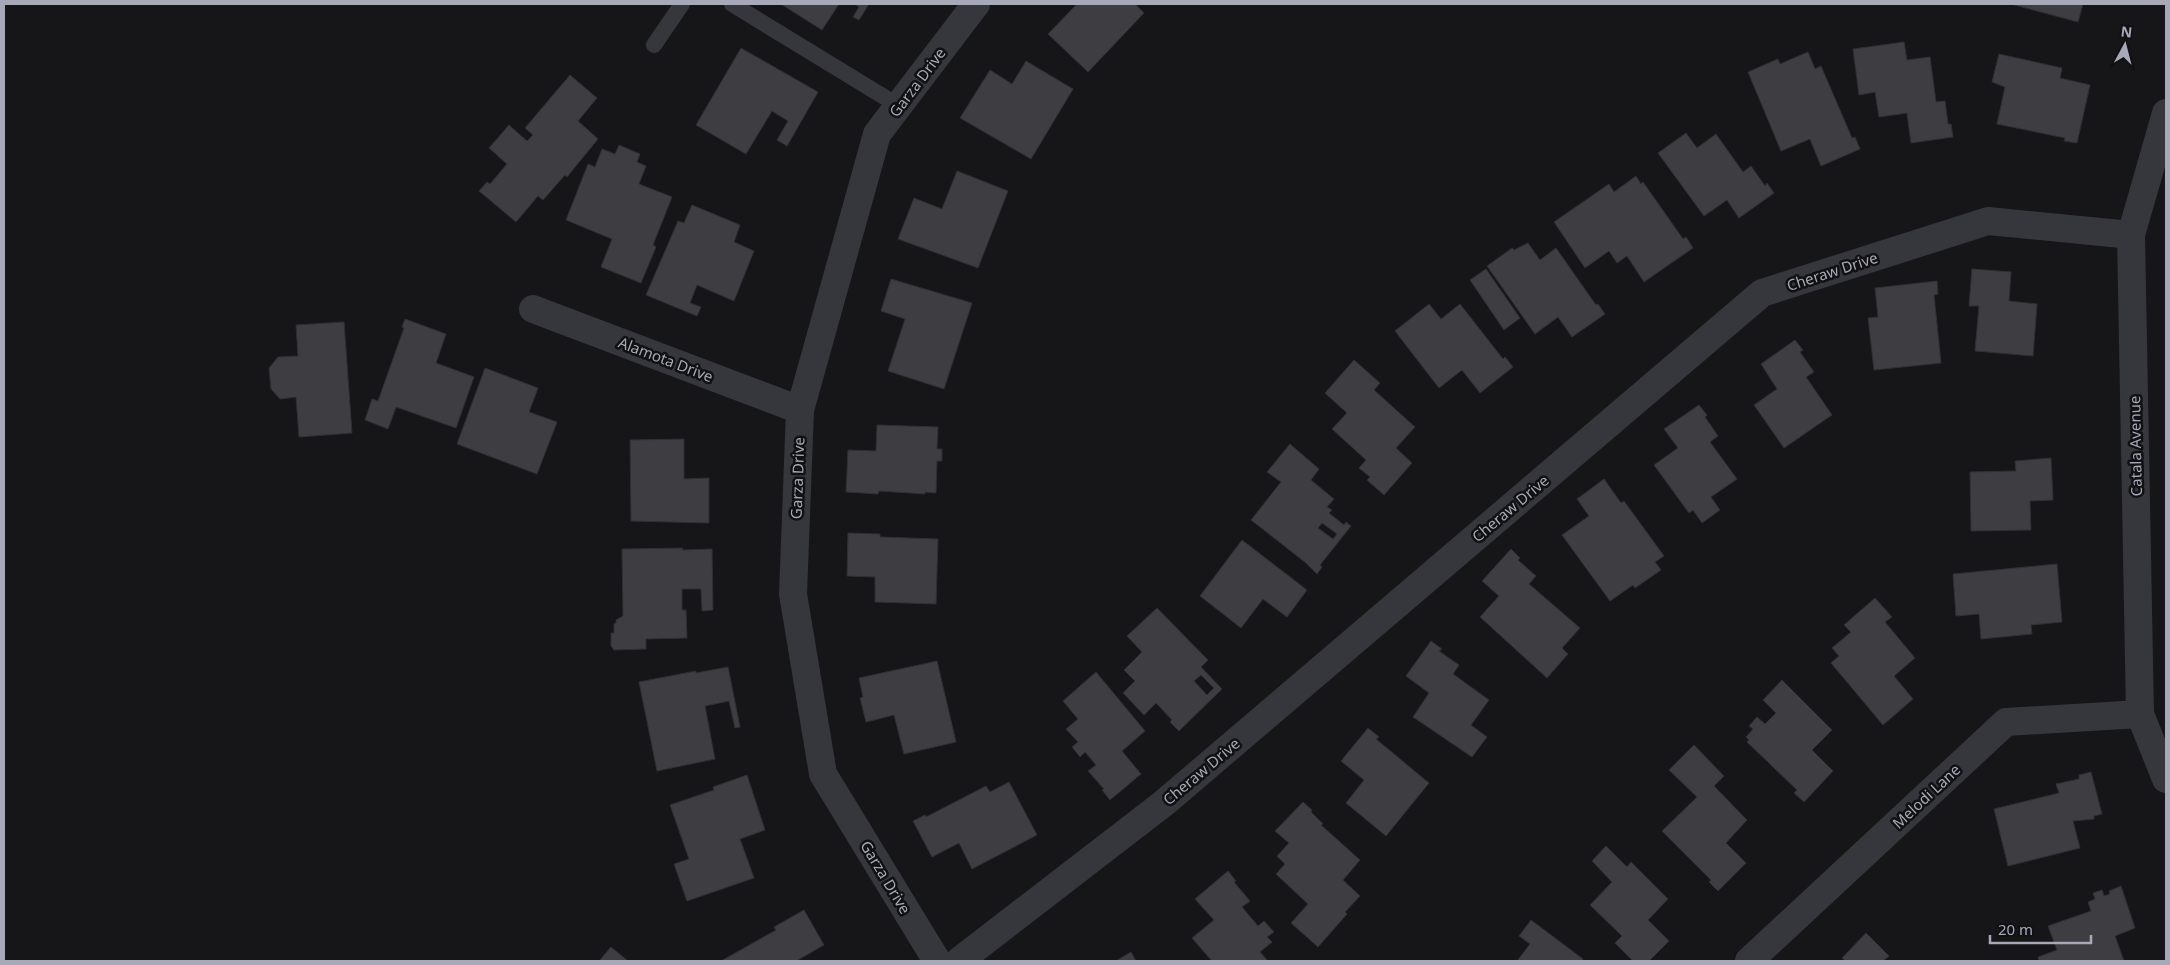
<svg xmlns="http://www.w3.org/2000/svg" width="2170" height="965" font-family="'Noto Sans',sans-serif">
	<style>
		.building { fill: #3d3d42; stroke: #302f33; fill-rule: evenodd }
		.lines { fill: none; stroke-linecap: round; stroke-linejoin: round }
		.lane { stroke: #36363d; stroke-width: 16 }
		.street { stroke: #36363d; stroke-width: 28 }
		.labels { text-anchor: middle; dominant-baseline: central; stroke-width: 5; stroke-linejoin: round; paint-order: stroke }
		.street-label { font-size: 15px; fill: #a7a9b8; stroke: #111012 }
	</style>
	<rect width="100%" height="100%" fill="#161517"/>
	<!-- building -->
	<g class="building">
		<polygon points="781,4 839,4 822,30"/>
		<polygon points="855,4 869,4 859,20 853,17 859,7"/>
		<polygon points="1075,4 1135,4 1144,13 1088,72 1048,34 1076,5"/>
		<polygon points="2011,4 2083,4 2078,22"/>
		<polygon points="1904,42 1907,60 1930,57 1936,102 1945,101 1948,124 1951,124 1953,137 1911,143 1907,113 1879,117 1875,92 1859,95 1853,49"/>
		<polygon points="741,48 818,92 787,146 777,140 788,121 772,111 746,154 696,125"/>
		<polygon points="1808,52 1815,69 1821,66 1852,138 1855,137 1860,149 1821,166 1810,139 1781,151 1748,72 1778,59 1780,64"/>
		<polygon points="1999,54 2062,68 2060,78 2090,85 2077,143 2064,141 2065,138 1997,124 2005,87 1992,82"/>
		<polygon points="1026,61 1073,89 1031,159 960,118 990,70 1012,84"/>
		<polygon points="570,75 597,98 578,121 598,139 567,177 565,175 543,200 538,196 516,222 479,191 487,182 490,184 507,164 489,148 509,125 527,141 533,135 525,128"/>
		<polygon points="1686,133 1697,148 1716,134 1743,172 1751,166 1765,186 1767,183 1774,193 1739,218 1727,200 1704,216 1658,153"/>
		<polygon points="619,145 640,154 637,162 646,166 639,184 672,197 653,245 656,247 641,283 601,267 612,239 566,220 588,164 595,167 602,149 615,154"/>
		<polygon points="957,171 1008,191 978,268 898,239 914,198 942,209"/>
		<polygon points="1636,176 1641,184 1643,182 1683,239 1686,237 1693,248 1644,282 1627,256 1617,263 1609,251 1585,268 1554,222 1609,184 1614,192"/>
		<polygon points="692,205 740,225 734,242 754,251 734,301 697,285 690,303 701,307 697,316 646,295 678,221 684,223"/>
		<polygon points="1528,243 1540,260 1556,248 1596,305 1598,304 1605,314 1572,337 1558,317 1535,334 1487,266 1512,248 1514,250"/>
		<polygon points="1486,269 1520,318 1504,330 1470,280"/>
		<polygon points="1972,269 2011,272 2009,301 2037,304 2033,356 1975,351 1979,306 1969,306"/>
		<polygon points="891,279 972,303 944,389 888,371 905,319 881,311"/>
		<polygon points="1937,281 1938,294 1934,295 1941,363 1874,370 1868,318 1878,317 1875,288"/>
		<polygon points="1429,304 1441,319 1460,304 1503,359 1505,357 1513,367 1480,393 1462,370 1439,388 1395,331"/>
		<polygon points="405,319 446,334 436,363 474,377 456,428 396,407 388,429 365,420 372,399 378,401 404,328 402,327"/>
		<polygon points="344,322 352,433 299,437 296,397 280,399 271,389 269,368 278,357 298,356 296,325"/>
		<polygon points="1795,340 1803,350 1800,352 1814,372 1806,377 1832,415 1784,448 1754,405 1777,389 1761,364"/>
		<polygon points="1354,360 1380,383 1374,390 1415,427 1396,448 1412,463 1384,495 1367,480 1370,477 1359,468 1366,460 1332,429 1347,413 1325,393"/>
		<polygon points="485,368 538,388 529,412 557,422 537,474 457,444"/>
		<polygon points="1699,405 1707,415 1705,417 1718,436 1710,442 1737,479 1711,497 1720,510 1702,523 1693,510 1689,513 1654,465 1678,448 1664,429"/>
		<polygon points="877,425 938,427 937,449 942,449 942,461 937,461 936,493 925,492 925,494 879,491 878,494 846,492 848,450 876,451"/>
		<polygon points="684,439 684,479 709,478 709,523 631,521 630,440"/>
		<path d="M1290 444 1319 469 1311 480 1334 499 1327 507 1332 510 1329 513 1344 525 1346 522 1351 526 1320 565 1322 567 1317 574 1306 563 1251 520 1281 482 1267 472ZM1322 523 1337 534 1333 539 1318 528Z"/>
		<polygon points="2051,458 2053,500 2030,501 2031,530 1971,531 1970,472 2016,471 2015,461"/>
		<polygon points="1604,479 1621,503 1624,501 1664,556 1655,562 1661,570 1635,588 1633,585 1610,601 1562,535 1589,516 1577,499"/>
		<polygon points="848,533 880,534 880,537 938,539 936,604 875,602 875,577 847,576"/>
		<polygon points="1242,540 1307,590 1287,617 1263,599 1241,628 1200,596"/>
		<polygon points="683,548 682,550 712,549 713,610 702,611 701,589 682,589 682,610 686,610 687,638 646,639 646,649 614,650 611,646 611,633 614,633 614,624 616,623 616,620 623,616 622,549"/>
		<polygon points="1511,549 1520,558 1518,560 1536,576 1529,584 1580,628 1562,648 1568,654 1547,678 1480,617 1499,596 1482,581"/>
		<polygon points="2057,564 2062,622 2031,625 2032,634 1981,639 1979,614 1956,616 1953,574"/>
		<polygon points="1875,598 1892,617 1885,622 1915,658 1894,676 1913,699 1883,725 1831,663 1839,656 1832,648 1851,632 1844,625"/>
		<path d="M1157 608 1208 660 1201 667 1222 689 1179 731 1170 722 1172 720 1156 703 1144 715 1123 693 1135 681 1124 670 1142 652 1127 636ZM1201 675 1214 688 1207 695 1194 681Z"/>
		<polygon points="1431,641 1442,649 1439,651 1459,665 1453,674 1489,700 1471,725 1487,737 1472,757 1413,717 1429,693 1406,676"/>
		<polygon points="937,661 956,742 904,754 894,715 866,722 860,698 863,697 859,678"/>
		<polygon points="728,667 740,727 735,728 729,701 705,706 715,759 657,771 639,682 696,671 696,673"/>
		<polygon points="1096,672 1145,731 1122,751 1141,774 1110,800 1102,790 1104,789 1088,771 1096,765 1085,752 1080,757 1072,747 1078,742 1066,729 1078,719 1063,701"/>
		<polygon points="1782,680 1832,730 1812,750 1833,771 1804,802 1794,793 1797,790 1747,742 1749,740 1746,737 1753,729 1749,726 1757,717 1765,724 1776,713 1763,700"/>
		<polygon points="1368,728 1379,737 1376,739 1429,783 1386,836 1346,803 1364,780 1341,761"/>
		<polygon points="1694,745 1724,776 1714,786 1747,820 1726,843 1746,863 1718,891 1709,882 1711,880 1662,831 1697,797 1669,770"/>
		<polygon points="2091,772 2102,814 2094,816 2094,819 2073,821 2080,848 2008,866 1994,809 2059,793 2056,784 2079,779 2079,775"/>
		<polygon points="747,775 765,830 740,839 754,878 687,901 674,864 689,859 670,805 714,790 713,787"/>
		<polygon points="1009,782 1037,835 972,869 959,843 932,857 913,821 925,815 926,817 986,786 990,792"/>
		<polygon points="1303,802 1312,810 1311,812 1323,824 1321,825 1360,860 1343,880 1360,896 1345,912 1347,914 1318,947 1291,923 1308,904 1276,874 1285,864 1277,856 1289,843 1275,831"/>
		<polygon points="1606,846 1627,867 1631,862 1668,899 1648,920 1669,941 1649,961 1633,961 1615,943 1622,936 1590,905 1612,882 1592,861"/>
		<polygon points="1228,871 1236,881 1234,882 1250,901 1242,907 1258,926 1264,921 1274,932 1267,937 1272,942 1260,952 1268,961 1212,961 1192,938 1214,920 1195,899"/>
		<polygon points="2121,886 2135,928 2115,936 2124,961 2039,961 2038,957 2057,950 2048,926 2091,911 2088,902 2095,899 2093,893 2102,890 2104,896 2110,894 2109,891"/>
		<polygon points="804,910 824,945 798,960 799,961 721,961 776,930 774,927"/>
		<polygon points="1531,920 1583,959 1581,961 1517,961 1530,944 1519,936"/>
		<polygon points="1866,933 1889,956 1883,961 1846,961 1842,958"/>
		<polygon points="611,947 628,961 599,961"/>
		<polygon points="1131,952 1136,961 1116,961"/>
	</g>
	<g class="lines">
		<!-- lane -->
		<g class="lane">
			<polyline points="732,4 899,106"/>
			<polyline points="654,45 682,4"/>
		</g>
		<!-- street -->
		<g class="street">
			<polyline points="2166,113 2131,235 2140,714 2166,779"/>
			<polyline points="533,309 800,410"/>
			<polyline points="937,961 823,774 793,594 800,410 877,134 976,4"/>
			<polyline points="959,961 1164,803 1762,293 1988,221 2131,235"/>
			<polyline points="1749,961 2006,722 2140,714"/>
		</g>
	</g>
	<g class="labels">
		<!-- street labels -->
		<g class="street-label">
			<text transform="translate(917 82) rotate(-53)">Garza Drive</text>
			<text transform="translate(1832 271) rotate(-18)">Cheraw Drive</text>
			<text transform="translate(666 359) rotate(21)">Alamota Drive</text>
			<text transform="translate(2135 446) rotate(-91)">Catala Avenue</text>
			<text transform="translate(797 478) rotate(-88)">Garza Drive</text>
			<text transform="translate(1510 508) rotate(-40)">Cheraw Drive</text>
			<text transform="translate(1201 771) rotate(-40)">Cheraw Drive</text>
			<text transform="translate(1926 796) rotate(-43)">Melodi Lane</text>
			<text transform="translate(886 877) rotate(59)">Garza Drive</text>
		</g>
	</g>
	<!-- border -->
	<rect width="2170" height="965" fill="none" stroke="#a7a9b8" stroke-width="10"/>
	<!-- north arrow -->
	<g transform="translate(2125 45) rotate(7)" stroke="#111012" stroke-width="4" paint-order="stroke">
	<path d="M0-4L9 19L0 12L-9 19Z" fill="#a7a9b8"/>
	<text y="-8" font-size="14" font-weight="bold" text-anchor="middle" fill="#a7a9b8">N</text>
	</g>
	<!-- scale -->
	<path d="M1990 935v8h101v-8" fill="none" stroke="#a7a9b8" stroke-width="2.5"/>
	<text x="1998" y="935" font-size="15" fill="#a7a9b8" stroke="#111012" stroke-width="4" paint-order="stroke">20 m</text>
</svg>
